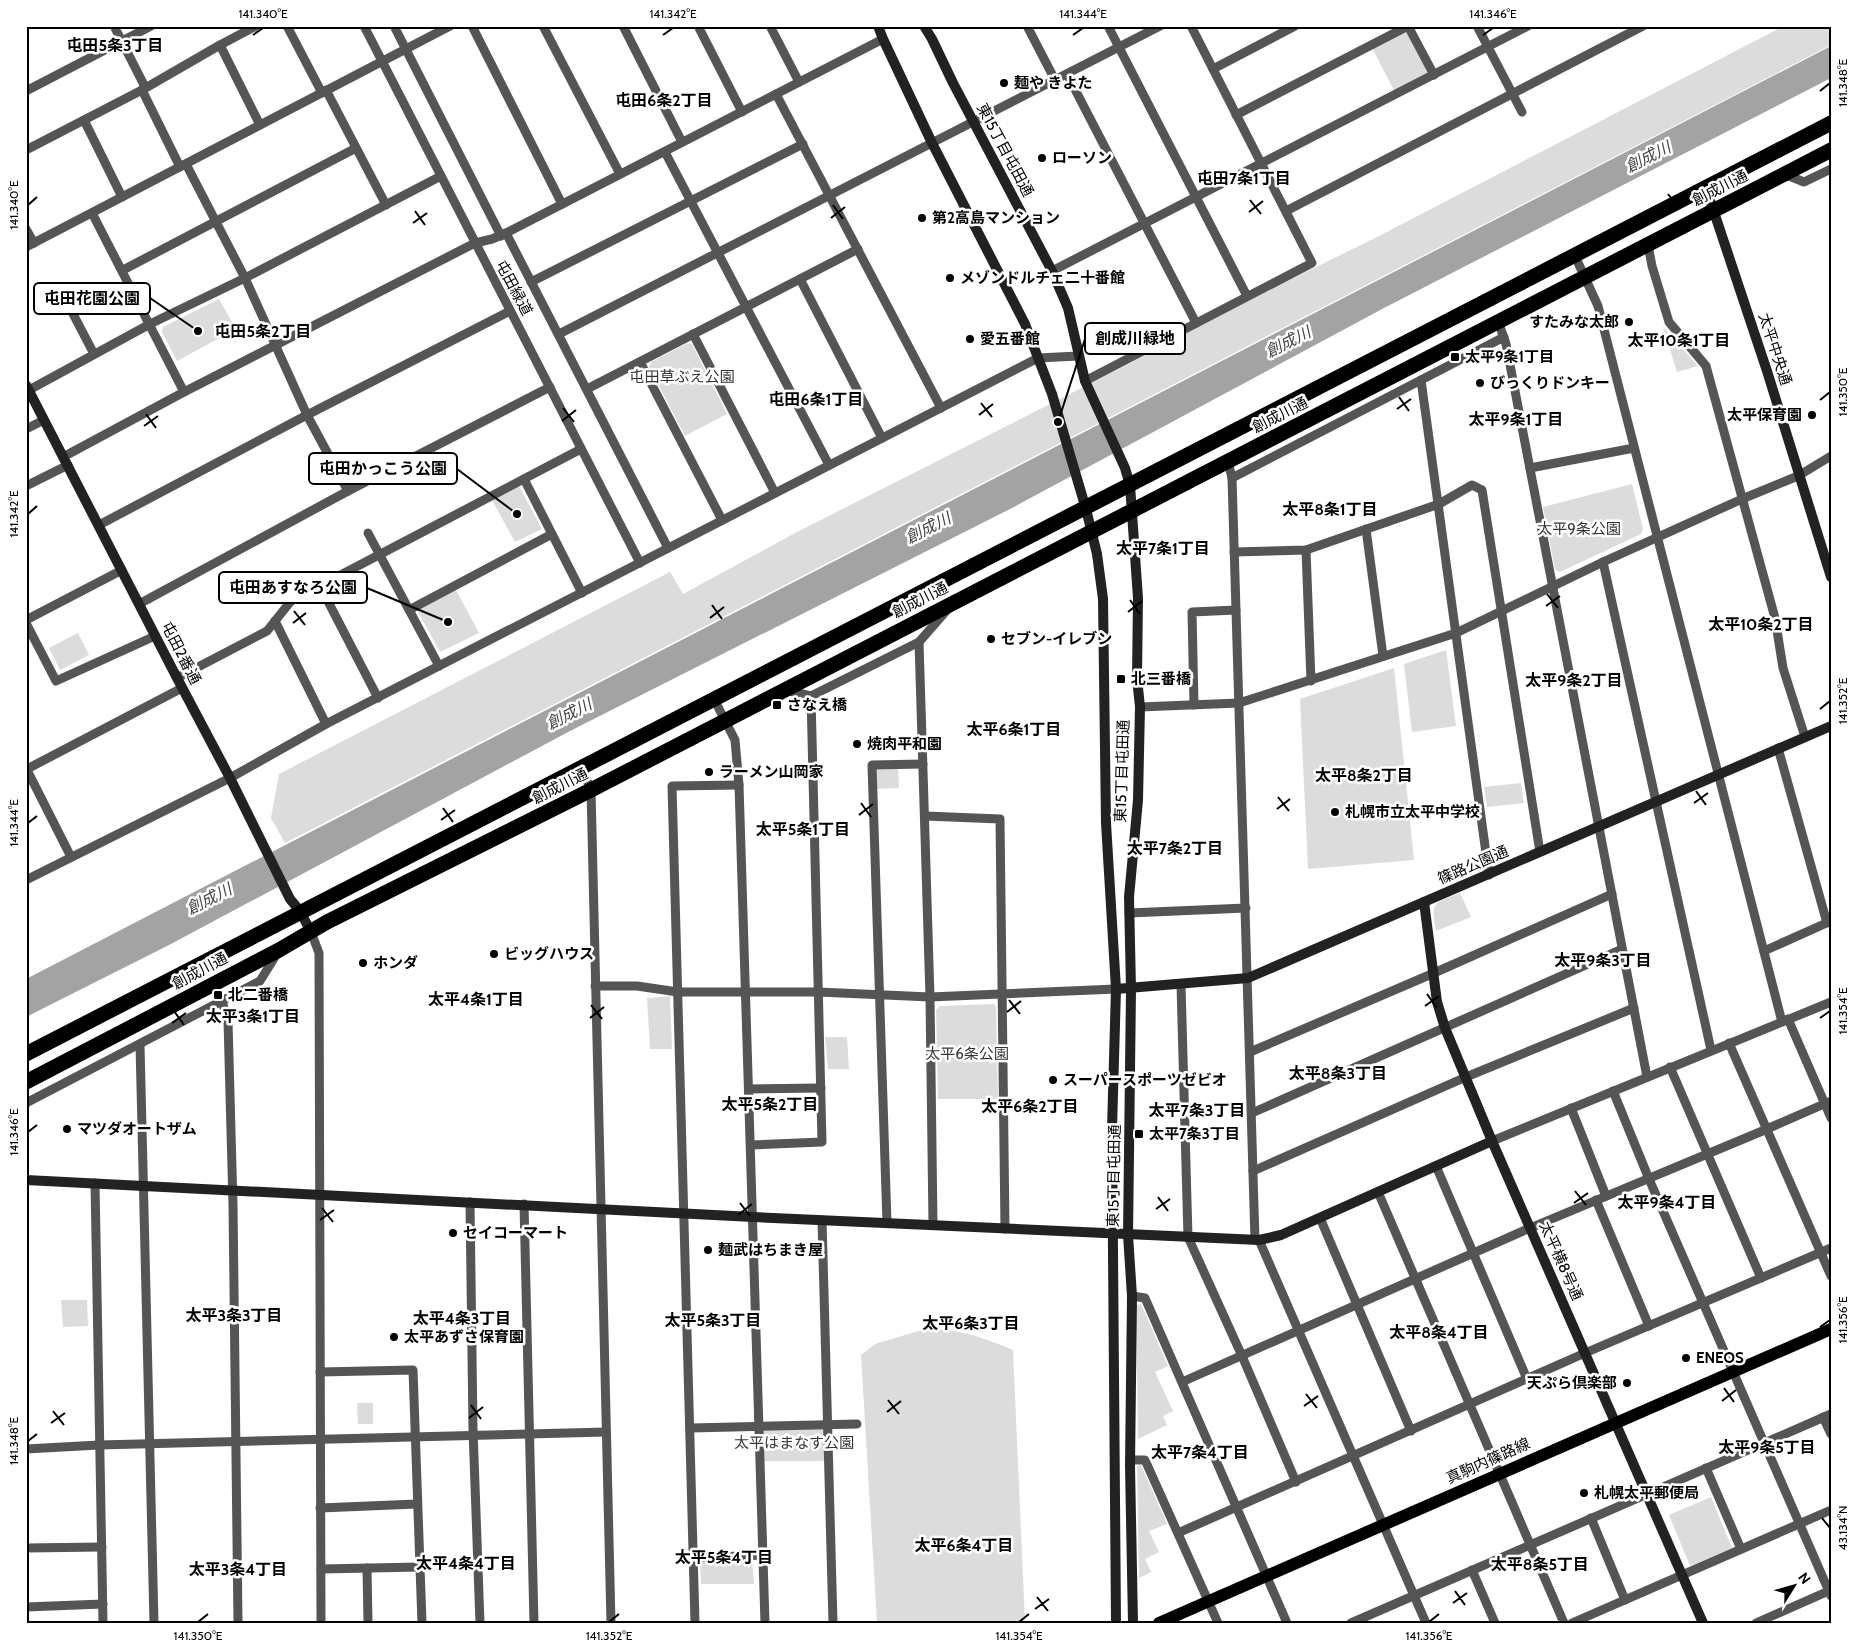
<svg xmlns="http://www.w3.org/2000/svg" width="1857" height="1649" font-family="Cabin,'Noto Sans JP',sans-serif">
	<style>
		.green { fill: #dcdcdc }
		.water { fill: #a3a3a3 }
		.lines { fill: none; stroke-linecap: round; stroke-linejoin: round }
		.street { stroke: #555; stroke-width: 9 }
		.secondary { stroke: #222; stroke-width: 10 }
		.primary { stroke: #000; stroke-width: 12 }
		.highway { stroke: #000; stroke-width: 15 }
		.ticks { fill: none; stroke: #000; stroke-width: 2 }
		.poi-dot { fill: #000; stroke: #fff; stroke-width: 2 }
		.labels { text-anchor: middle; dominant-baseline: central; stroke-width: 5; stroke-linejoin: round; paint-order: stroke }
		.poi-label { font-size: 15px; font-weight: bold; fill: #000; stroke: #fff; text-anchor: start }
		.street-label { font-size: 15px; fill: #000; stroke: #fff }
		.park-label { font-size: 15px; fill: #333; stroke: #fff }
		.neighbourhood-label { font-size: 16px; font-weight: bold; fill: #000; stroke: #fff }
		.water-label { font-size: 16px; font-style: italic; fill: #444; stroke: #fff }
		.leader { fill: none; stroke: #000; stroke-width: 2 }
		.callout-dot { fill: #000; stroke: #fff; stroke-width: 2 }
		.callout { fill: #fff; stroke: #000; stroke-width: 2 }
		.callout-label { font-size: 16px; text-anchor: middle; font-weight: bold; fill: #000 }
		.neatline { fill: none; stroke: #000; stroke-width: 2 }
		.ticks-label { font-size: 12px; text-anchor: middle; fill: #000 }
	</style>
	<rect width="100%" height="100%" fill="#fff"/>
	<!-- green -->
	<g class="green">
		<polygon points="1408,26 1434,75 1396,94 1371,46"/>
		<polygon points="1784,26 1831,26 1831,45 285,843 271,818 279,774 670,572 683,594 799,531 1121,368 1241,304 1379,236"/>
		<polygon points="219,299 236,329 177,361 162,332 163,327"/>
		<polygon points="1663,327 1698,366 1677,372"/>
		<polygon points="688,343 692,344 727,414 685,436 649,367 651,362"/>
		<polygon points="1632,484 1643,529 1641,534 1560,572 1555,570 1543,507"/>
		<polygon points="519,486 542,529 515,542 492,500"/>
		<polygon points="278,572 288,591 279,601 266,578"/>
		<polygon points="456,590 479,633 440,652 417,610"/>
		<polygon points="78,633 89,655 60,670 49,648"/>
		<polygon points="1446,650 1456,726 1412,732 1404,664"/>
		<polygon points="1394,668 1414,860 1308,869 1300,699"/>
		<polygon points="898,767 899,788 876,789 875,768"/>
		<polygon points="1521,783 1524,803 1487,807 1484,787"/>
		<path d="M1460 893 1471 917 1436 931C1431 900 1432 905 1460 893Z"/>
		<polygon points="670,996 672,1049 650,1049 647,998"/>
		<polygon points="994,1004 996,1007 998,1099 938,1099 936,1010 940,1006"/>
		<polygon points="825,1037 847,1037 849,1069 828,1069"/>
		<polygon points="61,1300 87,1300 88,1326 63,1327"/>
		<polygon points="1141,1304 1168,1366 1155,1372 1173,1411 1163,1416 1167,1425 1138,1439 1136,1305"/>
		<path d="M925 1329C960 1329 981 1337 1013 1350L1025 1623H877L861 1355 875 1344Z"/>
		<polygon points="357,1403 373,1403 373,1424 358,1424"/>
		<polygon points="827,1425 828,1461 761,1461 760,1426"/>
		<polygon points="1141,1465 1167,1524 1149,1531 1159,1552 1145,1559 1151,1572 1139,1578 1137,1466"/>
		<polygon points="1711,1497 1732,1548 1690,1566 1669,1515"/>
		<polygon points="752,1560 754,1584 701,1584 700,1561"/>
	</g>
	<!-- water -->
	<polygon class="water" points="1831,46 1831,78 1384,308 1010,509 570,731 169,945 26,1017 26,979"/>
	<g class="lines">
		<!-- street -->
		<g class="street">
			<polyline points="114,26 145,87"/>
			<polyline points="287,26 322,93"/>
			<polyline points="364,26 640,563"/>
			<polyline points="394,26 501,236"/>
			<polyline points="472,26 562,204"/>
			<polyline points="543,26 620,174"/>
			<polyline points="623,26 682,142"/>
			<polyline points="698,26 742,112"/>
			<polyline points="770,26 799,82"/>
			<polyline points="1027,26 1055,80"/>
			<polyline points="1108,26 1247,296"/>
			<polyline points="1408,26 1434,75"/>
			<polyline points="1477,26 1522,112"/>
			<polyline points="220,45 260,125"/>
			<polyline points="1213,69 1295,26"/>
			<polyline points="1067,74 1196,323"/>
			<polyline points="142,90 180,167"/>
			<polyline points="326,90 386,205"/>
			<polyline points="26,91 151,26"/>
			<polyline points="776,94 941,408"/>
			<polyline points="1236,115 1408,26"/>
			<polyline points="84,120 122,197"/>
			<polyline points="26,150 142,90 220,45 256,26"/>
			<polyline points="665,152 829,465"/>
			<polyline points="186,164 245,278 307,415 348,491"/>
			<polyline points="1784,174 1804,182 1831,169"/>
			<polyline points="1286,211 1643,26"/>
			<polyline points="92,213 184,392"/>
			<polyline points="26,229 34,243"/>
			<polyline points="506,233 668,548"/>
			<polyline points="1648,245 1652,266 1669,322 1706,366 1775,618 1783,668 1805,737"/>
			<polyline points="26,247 450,26"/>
			<polyline points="1575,256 1598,306 1782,1022"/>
			<polyline points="123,270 356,148"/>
			<polyline points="1052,271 1528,26"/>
			<polyline points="800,279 882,438"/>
			<polyline points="531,282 803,144"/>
			<polyline points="71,310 94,354"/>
			<polyline points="1498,321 1506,344 1647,1077"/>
			<path d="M559 334C758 230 959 129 1160 26"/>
			<polyline points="693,334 775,493"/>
			<polyline points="640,362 722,520"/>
			<polyline points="1421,380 1489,875"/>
			<polyline points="1085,381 1312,263 1191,26"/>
			<polyline points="587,389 858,249"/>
			<polyline points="29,390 150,324 245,278 441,176"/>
			<polyline points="26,429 44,420"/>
			<polyline points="63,457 184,392 475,243 492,239 506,233 883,39"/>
			<polyline points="1228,461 1232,478 1255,1240"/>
			<polyline points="1530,468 1634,448"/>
			<polyline points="1232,478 1504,337"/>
			<polyline points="524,479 582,593"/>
			<polyline points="26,486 68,465"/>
			<polyline points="99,525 307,415 510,311"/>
			<polyline points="1366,529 1383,656"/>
			<polyline points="368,533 439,666"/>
			<polyline points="1306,550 1311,681"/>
			<polyline points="1234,552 1306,550 1439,504 1472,485 1482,490 1540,852"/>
			<polyline points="1603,562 1711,1050"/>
			<polyline points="320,586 378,698"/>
			<polyline points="139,604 348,491 550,387"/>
			<polyline points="409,610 552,534"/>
			<polyline points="26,620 122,570"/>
			<polyline points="275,621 326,724"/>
			<polyline points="26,623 56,681 155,636"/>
			<polyline points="919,642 930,997 933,1225"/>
			<polyline points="177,678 267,631 291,601 581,449"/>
			<polyline points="785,690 811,696 919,642 947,610"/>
			<polyline points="714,699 735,740 739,785 765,1623"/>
			<polyline points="1194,705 1192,612 1236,610"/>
			<polyline points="1140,707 1239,703 1456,633 1603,562 1742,499 1798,476 1831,456"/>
			<polyline points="1778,748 1827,923"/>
			<polyline points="581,767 591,790 611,1623"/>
			<polyline points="26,768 71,857"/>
			<polyline points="27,769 182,688"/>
			<polyline points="925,816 1000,819 1005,1229"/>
			<polyline points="26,880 230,778 326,724 1038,358 1078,356"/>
			<polyline points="1129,913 1246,908"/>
			<polyline points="311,932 319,953 321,1623"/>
			<polyline points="1764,951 1831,921"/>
			<polyline points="1181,985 1188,1237 1242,1356 1296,1482"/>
			<polyline points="595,986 637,986 678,992 818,992 930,997 1116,989"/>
			<polyline points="222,1001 228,1021 233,1205 238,1623"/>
			<polyline points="1788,1019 1831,1118"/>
			<polyline points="1729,1043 1831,1276"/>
			<polyline points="140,1045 154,1623"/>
			<polyline points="1250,1052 1434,973 1612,894"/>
			<polyline points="1670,1067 1761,1278"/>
			<polyline points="749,1089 821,1088"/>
			<polyline points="1613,1091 1649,1179 1831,1596"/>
			<polyline points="26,1103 260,981 278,952"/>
			<polyline points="1571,1108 1606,1196"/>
			<polyline points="1252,1113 1622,949"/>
			<polyline points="1492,1141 1831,1002"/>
			<polyline points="751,1145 822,1142 811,696"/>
			<polyline points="1436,1166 1527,1379"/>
			<polyline points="1253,1171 1466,1077 1634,1008"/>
			<polyline points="95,1183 103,1623"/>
			<polyline points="1378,1192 1564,1623"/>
			<polyline points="1596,1200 1649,1326"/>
			<polyline points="470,1202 473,1430 480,1623"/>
			<polyline points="524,1204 534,1623"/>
			<polyline points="1320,1218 1411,1431"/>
			<polyline points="822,1220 833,1623"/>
			<polyline points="887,1223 872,765 923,764"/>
			<polyline points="1259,1240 1426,1623"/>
			<polyline points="1132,1296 1145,1298 1287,1623"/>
			<polyline points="320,1372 413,1370 422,1623"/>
			<polyline points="1182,1382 1530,1228 1760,1132 1831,1101"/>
			<polyline points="1823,1417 1831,1434"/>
			<polyline points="691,1428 857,1424"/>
			<polyline points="26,1449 99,1445 606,1432"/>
			<polyline points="1130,1460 1145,1460 1218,1623"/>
			<polyline points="1706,1468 1741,1549"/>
			<polyline points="320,1508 417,1504"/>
			<polyline points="1591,1518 1625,1600"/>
			<polyline points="1178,1533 1585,1353 1831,1248"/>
			<polyline points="26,1548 102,1547"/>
			<polyline points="694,1558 764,1555"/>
			<polyline points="367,1568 368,1623"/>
			<polyline points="321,1569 420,1567"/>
			<polyline points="1472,1570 1495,1623"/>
			<polyline points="26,1607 103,1604"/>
			<polyline points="695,1623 672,786 739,785"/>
			<polyline points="1351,1623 1831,1414"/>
			<polyline points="1572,1623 1831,1510"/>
			<polyline points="1756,1623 1831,1590"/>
		</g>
		<!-- secondary -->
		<g class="secondary">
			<polyline points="878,26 883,39 932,143 1025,324 1052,394 1086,509 1097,554 1103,599 1106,823 1116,989 1112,1129 1116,1623"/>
			<polyline points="924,26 932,39 953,83 1052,271 1068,308 1085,381 1125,468 1130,485 1138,598 1137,678 1140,707 1138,800 1129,897 1131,989 1128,1235 1132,1296 1130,1466 1133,1623"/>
			<polyline points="1706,188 1767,371 1831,577"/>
			<polyline points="26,385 177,678 230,778 290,899 300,911 311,932"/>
			<polyline points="1424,902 1437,1002 1445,1028 1492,1141 1703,1623"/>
			<polyline points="1116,989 1248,978 1831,726"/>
			<polyline points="26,1180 753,1217 1259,1240 1281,1235 1492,1141"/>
		</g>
		<!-- primary -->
		<polyline class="primary" points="1159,1623 1831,1329"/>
		<!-- highway -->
		<g class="highway">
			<path d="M26 1054C626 740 1232 438 1831 123"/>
			<polyline points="26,1082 279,950 327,922 591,790 1831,150"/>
		</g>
	</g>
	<!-- ticks -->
	<path class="ticks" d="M253 35 263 28M663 35 673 28M1073 35 1083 28M1483 35 1493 28M1820 91 1830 83M1668 194 1679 208M1250 200 1261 214M28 205 37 197M833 205 843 219M1666 206 1680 196M415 211 425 225M1249 212 1263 201M831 218 845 207M413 223 427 213M1399 397 1409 411M1820 400 1830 392M981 403 992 417M563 408 574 422M1397 409 1411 399M146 414 156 428M979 415 993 404M562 421 576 410M144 426 158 416M28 514 37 506M1547 594 1558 608M1130 600 1140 614M712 605 722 619M1546 606 1560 596M294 611 305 625M1128 612 1142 601M710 618 724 607M293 623 306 613M1820 709 1830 701M1696 791 1706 805M1278 797 1289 811M861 803 871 817M1694 803 1708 793M443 808 453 822M1277 809 1290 799M859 815 873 804M441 820 455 810M28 823 37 816M1427 994 1437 1008M1009 1000 1020 1014M591 1005 602 1019M1425 1006 1439 996M174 1011 184 1025M1007 1012 1021 1001M590 1018 604 1007M1820 1018 1830 1011M172 1023 186 1013M28 1132 37 1125M1575 1191 1586 1205M1158 1197 1168 1211M740 1203 750 1216M1574 1203 1588 1193M322 1208 333 1222M1156 1209 1170 1199M738 1215 752 1204M320 1220 334 1210M1820 1327 1830 1320M1724 1388 1734 1402M1306 1394 1317 1408M888 1400 899 1414M1722 1401 1736 1390M471 1405 481 1419M1304 1406 1318 1396M53 1411 64 1425M887 1412 901 1401M469 1418 483 1407M51 1423 65 1413M28 1441 37 1434M1822 1518 1830 1528M1455 1591 1465 1605M1037 1597 1048 1611M1453 1603 1467 1593M1035 1609 1049 1599M198 1622 208 1614M609 1622 619 1614M1019 1622 1029 1614M1429 1622 1439 1614"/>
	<!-- markers -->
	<g class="poi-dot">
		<circle cx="1004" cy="83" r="5"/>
		<circle cx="1042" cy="158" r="5"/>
		<circle cx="922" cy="218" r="5"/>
		<circle cx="950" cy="278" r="5"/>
		<circle cx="1629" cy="322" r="5"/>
		<circle cx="970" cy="339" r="5"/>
		<rect x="1450" y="352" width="10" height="10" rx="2.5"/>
		<circle cx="1480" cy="383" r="5"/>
		<circle cx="1812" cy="415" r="5"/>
		<circle cx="991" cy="639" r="5"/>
		<rect x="1116" y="674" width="10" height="10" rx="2.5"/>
		<rect x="772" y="700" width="10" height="10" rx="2.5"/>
		<circle cx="857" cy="744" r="5"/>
		<circle cx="709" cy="772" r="5"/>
		<circle cx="1335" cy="812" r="5"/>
		<circle cx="494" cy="954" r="5"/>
		<circle cx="363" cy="963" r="5"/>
		<rect x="213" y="990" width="10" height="10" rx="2.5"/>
		<circle cx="1053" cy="1080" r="5"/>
		<circle cx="67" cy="1129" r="5"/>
		<rect x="1134" y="1129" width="10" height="10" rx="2.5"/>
		<circle cx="453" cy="1233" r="5"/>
		<circle cx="708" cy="1250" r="5"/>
		<circle cx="394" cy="1337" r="5"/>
		<circle cx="1686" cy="1358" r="5"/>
		<circle cx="1627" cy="1383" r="5"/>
		<circle cx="1584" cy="1493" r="5"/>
	</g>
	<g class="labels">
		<!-- poi labels -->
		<g class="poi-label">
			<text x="1014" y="83">麺や きよた</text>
			<text x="1052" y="158">ローソン</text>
			<text x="932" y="218">第2高島マンション</text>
			<text x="960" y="278">メゾンドルチェ二十番館</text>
			<text x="1619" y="322" text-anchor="end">すたみな太郎</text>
			<text x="980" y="339">愛五番館</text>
			<text x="1465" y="357">太平9条1丁目</text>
			<text x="1490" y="383">びっくりドンキー</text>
			<text x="1802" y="415" text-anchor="end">太平保育園</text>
			<text x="1001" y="639">セブン-イレブン</text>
			<text x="1131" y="679">北三番橋</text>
			<text x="787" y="705">さなえ橋</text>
			<text x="867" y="744">焼肉平和園</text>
			<text x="719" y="772">ラーメン山岡家</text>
			<text x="1345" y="812">札幌市立太平中学校</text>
			<text x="504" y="954">ビッグハウス</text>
			<text x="373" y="963">ホンダ</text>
			<text x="228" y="995">北二番橋</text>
			<text x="1063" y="1080">スーパースポーツゼビオ</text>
			<text x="77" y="1129">マツダオートザム</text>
			<text x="1149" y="1134">太平7条3丁目</text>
			<text x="463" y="1233">セイコーマート</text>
			<text x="718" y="1250">麺武はちまき屋</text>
			<text x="404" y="1337">太平あずさ保育園</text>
			<text x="1696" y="1358">ENEOS</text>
			<text x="1617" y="1383" text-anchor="end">天ぷら倶楽部</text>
			<text x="1594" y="1493">札幌太平郵便局</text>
		</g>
		<!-- street labels -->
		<g class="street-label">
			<text transform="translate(1005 150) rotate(62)">東15丁目屯田通</text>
			<text transform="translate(1720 188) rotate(-27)">創成川通</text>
			<text transform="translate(514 288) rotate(62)">屯田緑道</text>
			<text transform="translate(1775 349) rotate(72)">太平中央通</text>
			<text transform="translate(1280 415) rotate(-27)">創成川通</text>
			<text transform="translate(920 600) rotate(-27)">創成川通</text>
			<text transform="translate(181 653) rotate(63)">屯田2番通</text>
			<text transform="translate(1122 771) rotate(-88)">東15丁目屯田通</text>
			<text transform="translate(560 786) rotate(-27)">創成川通</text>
			<text transform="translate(1473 865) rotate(-23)">篠路公園通</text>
			<text transform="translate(200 971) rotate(-28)">創成川通</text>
			<text transform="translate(1114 1176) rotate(-89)">東15丁目屯田通</text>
			<text transform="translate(1561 1261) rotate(66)">太平横8号通</text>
			<text transform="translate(1488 1461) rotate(-24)">真駒内篠路線</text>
		</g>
		<!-- park labels -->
		<g class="park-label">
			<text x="682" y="377">屯田草ぶえ公園</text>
			<text x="1579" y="529">太平9条公園</text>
			<text x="967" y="1054">太平6条公園</text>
			<text x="794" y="1443">太平はまなす公園</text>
		</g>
		<!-- neighbourhood labels -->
		<g class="neighbourhood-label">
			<text x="115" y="45">屯田5条3丁目</text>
			<text x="664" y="100">屯田6条2丁目</text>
			<text x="1244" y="178">屯田7条1丁目</text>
			<text x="263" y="331">屯田5条2丁目</text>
			<text x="1679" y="340">太平10条1丁目</text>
			<text x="816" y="399">屯田6条1丁目</text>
			<text x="1516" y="419">太平9条1丁目</text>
			<text x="1330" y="509">太平8条1丁目</text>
			<text x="1163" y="548">太平7条1丁目</text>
			<text x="1761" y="624">太平10条2丁目</text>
			<text x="1574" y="680">太平9条2丁目</text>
			<text x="1014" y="729">太平6条1丁目</text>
			<text x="1364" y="775">太平8条2丁目</text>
			<text x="803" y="829">太平5条1丁目</text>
			<text x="1175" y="848">太平7条2丁目</text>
			<text x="1603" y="960">太平9条3丁目</text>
			<text x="476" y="999">太平4条1丁目</text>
			<text x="253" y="1016">太平3条1丁目</text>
			<text x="1338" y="1073">太平8条3丁目</text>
			<text x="770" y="1104">太平5条2丁目</text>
			<text x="1030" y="1106">太平6条2丁目</text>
			<text x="1197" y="1110">太平7条3丁目</text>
			<text x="1667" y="1202">太平9条4丁目</text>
			<text x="234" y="1315">太平3条3丁目</text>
			<text x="462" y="1318">太平4条3丁目</text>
			<text x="713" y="1320">太平5条3丁目</text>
			<text x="971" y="1323">太平6条3丁目</text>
			<text x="1439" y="1332">太平8条4丁目</text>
			<text x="1767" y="1447">太平9条5丁目</text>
			<text x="1200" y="1452">太平7条4丁目</text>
			<text x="964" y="1545">太平6条4丁目</text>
			<text x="724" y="1557">太平5条4丁目</text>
			<text x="466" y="1563">太平4条4丁目</text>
			<text x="1540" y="1564">太平8条5丁目</text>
			<text x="238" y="1569">太平3条4丁目</text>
		</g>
		<!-- water labels -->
		<g class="water-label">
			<text transform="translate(1648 157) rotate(-27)">創成川</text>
			<text transform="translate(1288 342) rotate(-27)">創成川</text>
			<text transform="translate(928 528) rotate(-27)">創成川</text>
			<text transform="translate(569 714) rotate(-27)">創成川</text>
			<text transform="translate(209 899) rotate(-27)">創成川</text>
		</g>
	</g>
	<!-- callouts -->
	<path class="leader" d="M198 331L150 298M1058 422L1085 339M517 514L457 469M448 622L367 588"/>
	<g class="callout-dot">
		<circle cx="198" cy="331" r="5"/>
		<circle cx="1058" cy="422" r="5"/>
		<circle cx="517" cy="514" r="5"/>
		<circle cx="448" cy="622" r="5"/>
	</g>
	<g class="callout">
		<rect x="34" y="283" width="116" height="31" rx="5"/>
		<rect x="1085" y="323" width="100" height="31" rx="5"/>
		<rect x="309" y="453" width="148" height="31" rx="5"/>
		<rect x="219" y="572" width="148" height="31" rx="5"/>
	</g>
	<g class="callout-label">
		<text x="92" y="304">屯田花園公園</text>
		<text x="1135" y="344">創成川緑地</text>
		<text x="383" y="474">屯田かっこう公園</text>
		<text x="293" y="593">屯田あすなろ公園</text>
	</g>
	<!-- border -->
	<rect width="1857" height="1649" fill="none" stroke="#ffffff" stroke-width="55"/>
	<!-- north arrow -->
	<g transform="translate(1794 1586) rotate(53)" stroke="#ffffff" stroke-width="4" paint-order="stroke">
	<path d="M0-4L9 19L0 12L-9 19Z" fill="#000000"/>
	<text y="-8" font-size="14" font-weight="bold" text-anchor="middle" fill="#000000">N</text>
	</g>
	<rect x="28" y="28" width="1802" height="1594" class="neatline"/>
	<g class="ticks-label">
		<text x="263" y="18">141.340°E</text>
		<text x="673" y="18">141.342°E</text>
		<text x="1083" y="18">141.344°E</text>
		<text x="1493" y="18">141.346°E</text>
		<text transform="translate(1843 83) rotate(-90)" y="4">141.348°E</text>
		<text transform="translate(14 205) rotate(-90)" y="4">141.340°E</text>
		<text transform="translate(1843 392) rotate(-90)" y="4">141.350°E</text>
		<text transform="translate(14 514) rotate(-90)" y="4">141.342°E</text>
		<text transform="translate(1843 701) rotate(-90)" y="4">141.352°E</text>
		<text transform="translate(14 823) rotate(-90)" y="4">141.344°E</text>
		<text transform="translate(1843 1011) rotate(-90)" y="4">141.354°E</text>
		<text transform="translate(14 1132) rotate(-90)" y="4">141.346°E</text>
		<text transform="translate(1843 1320) rotate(-90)" y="4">141.356°E</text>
		<text transform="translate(14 1441) rotate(-90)" y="4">141.348°E</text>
		<text transform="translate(1843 1528) rotate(-90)" y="4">43.134°N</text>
		<text x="198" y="1640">141.350°E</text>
		<text x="609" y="1640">141.352°E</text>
		<text x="1019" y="1640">141.354°E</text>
		<text x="1429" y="1640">141.356°E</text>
	</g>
</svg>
